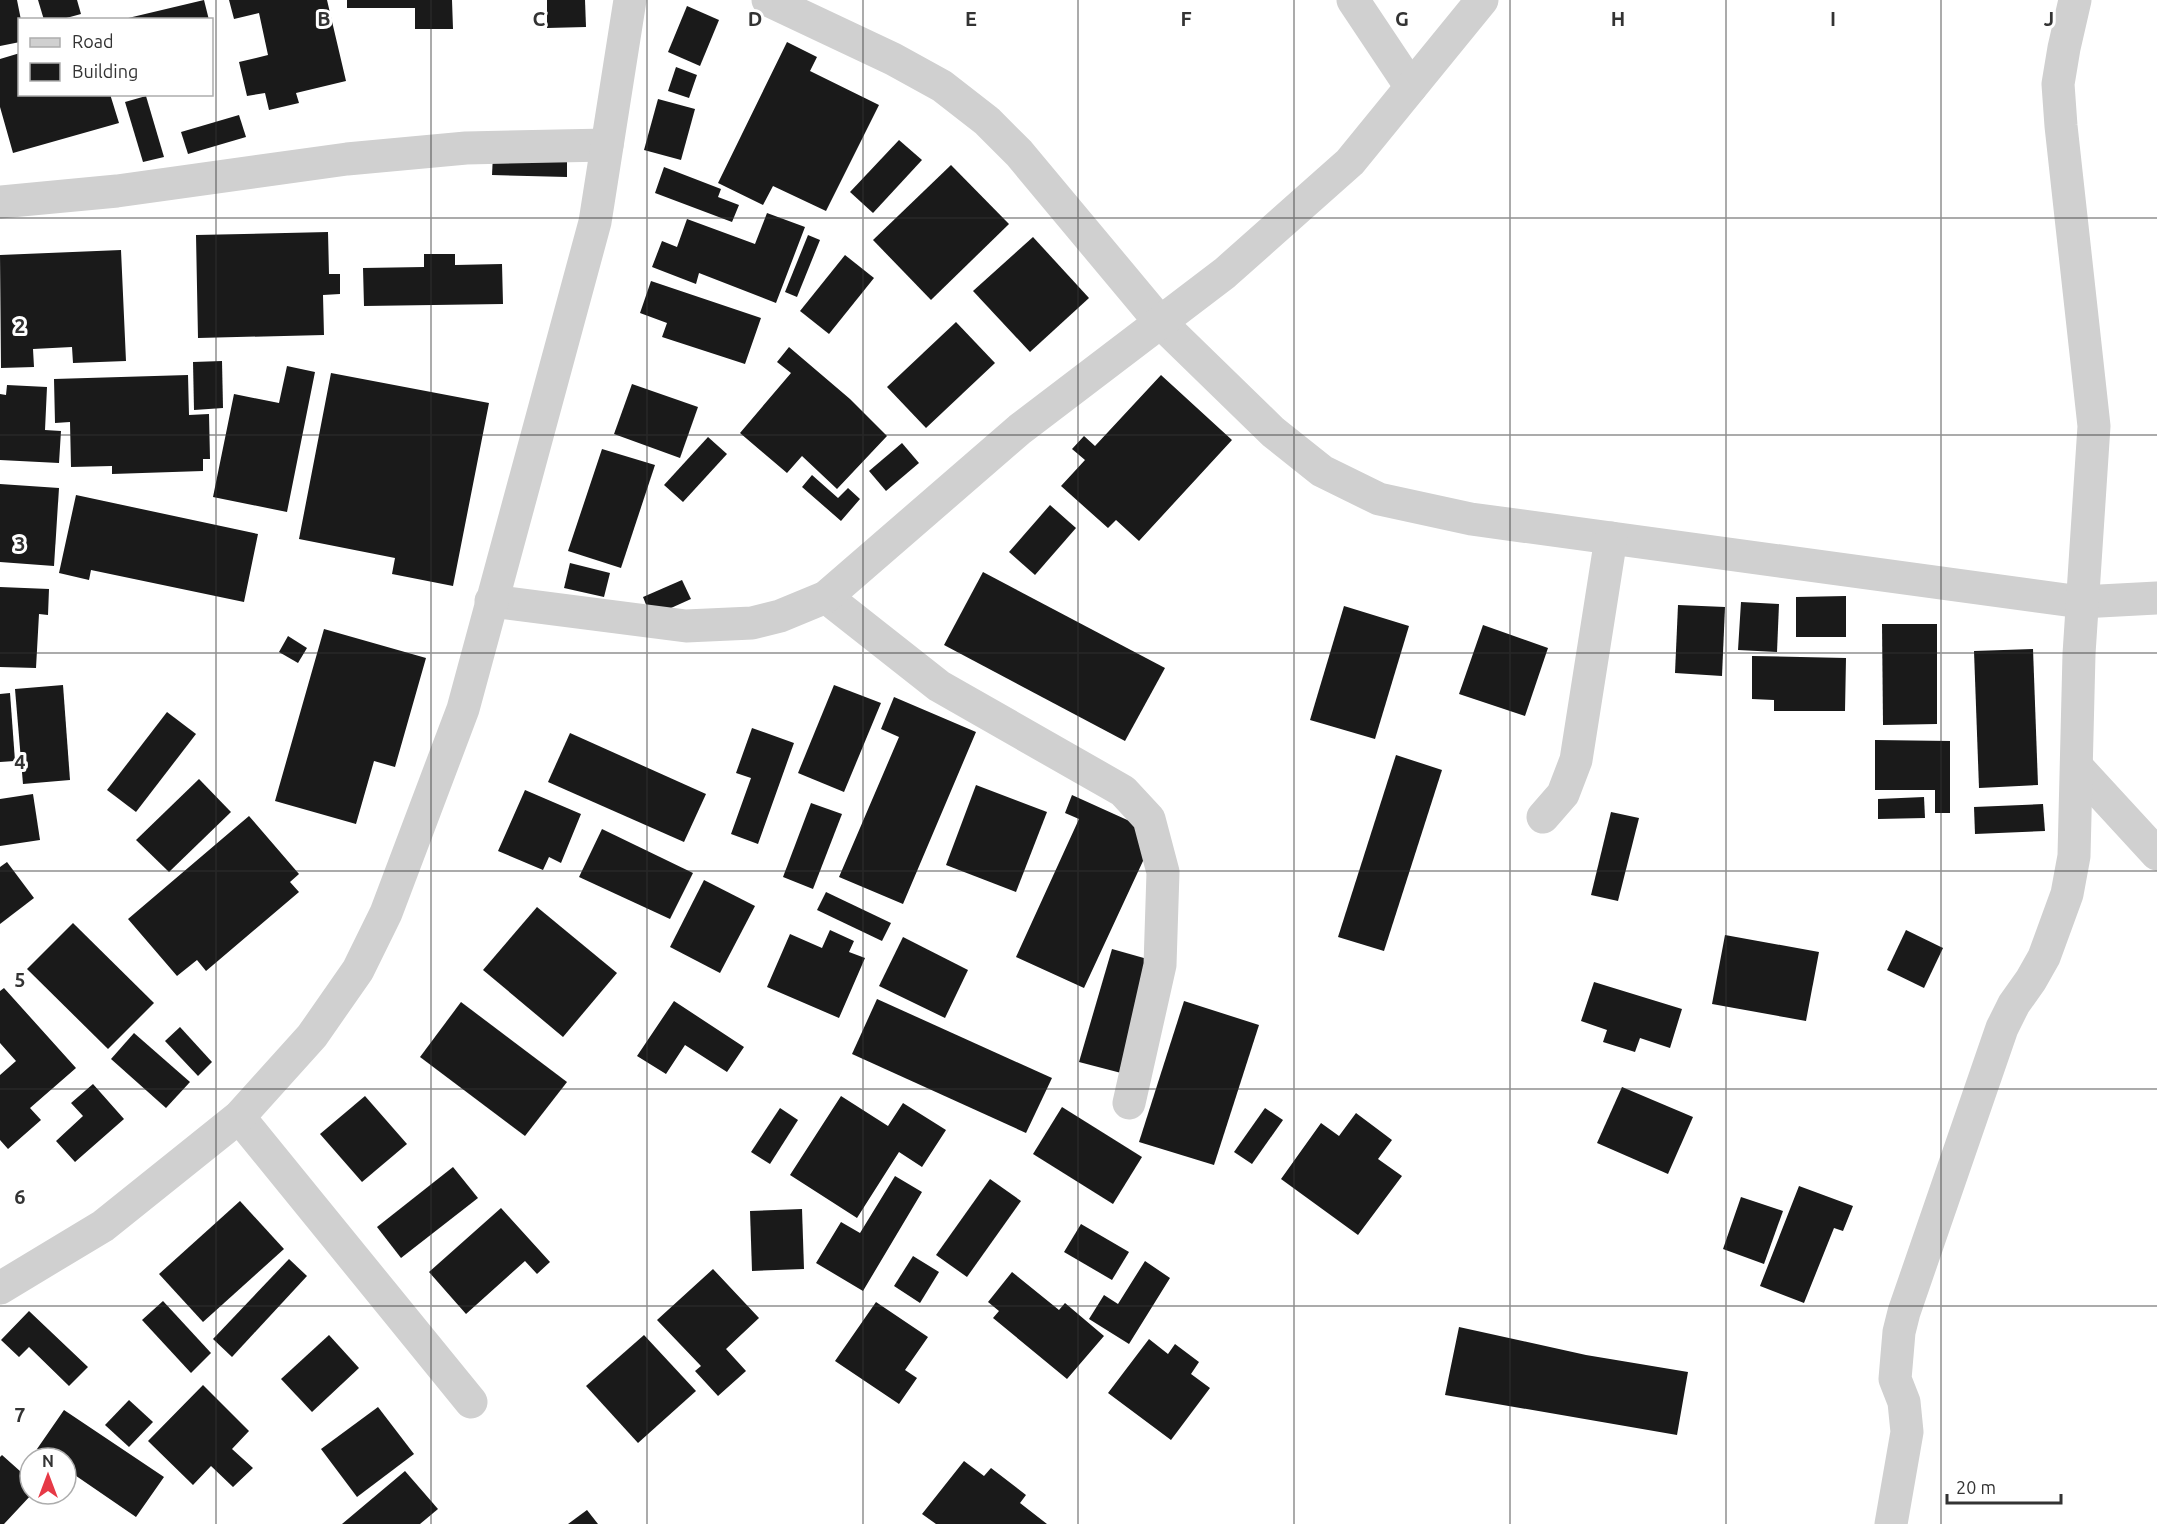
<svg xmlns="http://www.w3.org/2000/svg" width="2157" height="1524" font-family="Ubuntu,sans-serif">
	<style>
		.building { fill: #1a1a1a }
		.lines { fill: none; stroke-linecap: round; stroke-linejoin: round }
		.street { stroke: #d0d0d0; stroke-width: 33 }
		.grid { fill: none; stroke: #333; stroke-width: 1.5; stroke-opacity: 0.55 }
		.grid-label { font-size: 20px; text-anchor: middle; font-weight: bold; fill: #333; stroke: #fff; stroke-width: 6; stroke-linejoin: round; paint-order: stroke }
	</style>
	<rect width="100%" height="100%" fill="#fff"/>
	<!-- building -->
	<g class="building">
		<polygon points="0,0 17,0 21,20 20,20 20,42 0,46"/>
		<polygon points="38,0 77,0 81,14 59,20 44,20"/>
		<polygon points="204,0 209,20 124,20 124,19"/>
		<polygon points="229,0 327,0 346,81 296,93 299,103 269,110 265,93 247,96 239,62 268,55 259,13 234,19"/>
		<polygon points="347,0 452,0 453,29 415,29 415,8 347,8"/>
		<polygon points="547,0 585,0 586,27 547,28"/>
		<polygon points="687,6 719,20 700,66 668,52"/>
		<polygon points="787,42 817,57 810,71 879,105 826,211 773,186 763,205 718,183"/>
		<polygon points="20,53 20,94 110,94 119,123 13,153 0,107 0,59"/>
		<polygon points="676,67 697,75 689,98 668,91"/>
		<polygon points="146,96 164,157 143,162 125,102"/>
		<polygon points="658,99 695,109 681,160 644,150"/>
		<polygon points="239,115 246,137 188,154 181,132"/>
		<polygon points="899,140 922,160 873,213 850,192"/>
		<polygon points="493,155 567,157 567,177 492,175"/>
		<polygon points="951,165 1009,224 931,300 873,240"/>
		<polygon points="664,167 721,189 718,197 739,205 732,222 655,193"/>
		<polygon points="767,213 805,227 776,303 699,273 696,284 652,267 662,241 677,247 687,219 755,244"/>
		<polygon points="328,232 329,274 340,274 340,294 323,295 324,335 198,338 196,235"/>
		<polygon points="808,235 820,240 797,297 785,292"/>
		<polygon points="1033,237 1089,298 1030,352 973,291"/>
		<polygon points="121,250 126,361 73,363 72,347 33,349 34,367 1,368 0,255"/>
		<polygon points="424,254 455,254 455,265 502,264 503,304 364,306 363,268 424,267"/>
		<polygon points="845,255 874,278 829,334 800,311"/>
		<polygon points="651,281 761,318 745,364 662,337 667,323 640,313"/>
		<polygon points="956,322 995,363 926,428 887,387"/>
		<polygon points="789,347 850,399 887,436 837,489 802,456 787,473 740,433 791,373 777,362"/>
		<polygon points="222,361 223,408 194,410 193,362"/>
		<polygon points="287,366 315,372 287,512 213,497 234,394 279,403"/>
		<polygon points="331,373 489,403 453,586 392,574 395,558 299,539"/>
		<polygon points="188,375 189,415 209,414 210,459 203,459 203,471 112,474 112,466 71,467 70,422 55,423 54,379"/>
		<polygon points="1161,375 1232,440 1139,541 1116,520 1108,528 1061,486 1085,460 1072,449 1084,436 1095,446"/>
		<polygon points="632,384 698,407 680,458 614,434"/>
		<polygon points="7,385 47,387 45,430 61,431 59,463 0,460 0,394 6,395"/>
		<polygon points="708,437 727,454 683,502 664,485"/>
		<polygon points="902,443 919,463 886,491 869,471"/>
		<polygon points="602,449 655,465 621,568 568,551"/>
		<polygon points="812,475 838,498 848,488 860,499 841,521 802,487"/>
		<polygon points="0,484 59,488 54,566 0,562"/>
		<polygon points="76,495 258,534 244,602 91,570 89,580 59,573"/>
		<polygon points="1050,505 1076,528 1035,575 1009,552"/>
		<polygon points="570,563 610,573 604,597 564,588"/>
		<polygon points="983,572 1165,668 1125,741 944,645"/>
		<polygon points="682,580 691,599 651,617 643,597"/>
		<polygon points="0,587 49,589 48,615 39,614 36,668 0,667"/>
		<polygon points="1846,596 1846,637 1796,637 1796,597"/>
		<polygon points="1741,602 1779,604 1777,652 1738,650"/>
		<polygon points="1678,605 1725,607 1722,676 1675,673"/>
		<polygon points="1344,606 1409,626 1375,739 1310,720"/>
		<polygon points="1882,624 1937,624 1937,724 1883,725"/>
		<polygon points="1483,625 1548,648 1525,716 1459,694"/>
		<polygon points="324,629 426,658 395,767 374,761 356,824 275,801"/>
		<polygon points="288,636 307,648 298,663 279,652"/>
		<polygon points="2033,649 2038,785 1979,788 1974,651"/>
		<polygon points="1752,656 1846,658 1845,711 1774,711 1774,700 1752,699"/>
		<polygon points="63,685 70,780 23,784 15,689"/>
		<polygon points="834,685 881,703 844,792 798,773"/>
		<polygon points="10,693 15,761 0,762 0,694"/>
		<polygon points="894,697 976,732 903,904 839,877 899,737 881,729"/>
		<polygon points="167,712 196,734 136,812 107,790"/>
		<polygon points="752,728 794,743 758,844 731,834 751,778 736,773"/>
		<polygon points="570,733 706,794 684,842 548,782"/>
		<polygon points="1875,740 1950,741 1950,813 1935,813 1935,790 1875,790"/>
		<polygon points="1396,755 1442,770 1384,951 1338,937"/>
		<polygon points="199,779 231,812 169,872 136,840"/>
		<polygon points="976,785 1047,812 1016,892 946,865"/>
		<polygon points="525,790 581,814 561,863 549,857 543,870 498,851"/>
		<polygon points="33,794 40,840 0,846 0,799"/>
		<polygon points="1072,795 1156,833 1084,988 1016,957 1079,819 1065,813"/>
		<polygon points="1924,797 1925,818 1878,819 1878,799"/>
		<polygon points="811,803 842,814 813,889 783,877"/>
		<polygon points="2043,804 2045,831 1975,834 1974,807"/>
		<polygon points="1611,812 1639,818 1618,901 1591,895"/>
		<polygon points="249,816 299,874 290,882 299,892 206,971 197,960 177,976 128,919"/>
		<polygon points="602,829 693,873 670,919 579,877"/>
		<polygon points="7,862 34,898 0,924 0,867"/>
		<polygon points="704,880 755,906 720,973 670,947"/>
		<polygon points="826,892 891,923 882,941 817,910"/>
		<polygon points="537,907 617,973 563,1037 483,970"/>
		<polygon points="73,923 154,1003 108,1049 27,969"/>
		<polygon points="830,930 854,941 849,952 865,958 839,1018 767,987 790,934 822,948"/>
		<polygon points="1906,930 1943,948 1924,988 1887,970"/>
		<polygon points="1725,935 1819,952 1806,1021 1712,1004"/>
		<polygon points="903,937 968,970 945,1018 879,986"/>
		<polygon points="1112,949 1158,962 1125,1074 1079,1062"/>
		<polygon points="1594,982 1682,1009 1670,1048 1640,1038 1635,1052 1603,1042 1607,1030 1581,1021"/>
		<polygon points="4,988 76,1068 30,1108 41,1120 8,1149 0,1140 0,1075 16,1061 0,1043 0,991"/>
		<polygon points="877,999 1052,1078 1026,1133 852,1054"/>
		<polygon points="674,1001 744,1047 727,1072 685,1045 666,1074 637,1056"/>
		<polygon points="1184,1001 1259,1025 1214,1165 1139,1142"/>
		<polygon points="461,1002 567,1082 525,1136 420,1057"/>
		<polygon points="180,1027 212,1062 198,1076 165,1041"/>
		<polygon points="134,1033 190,1082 166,1108 111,1059"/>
		<polygon points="93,1084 124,1119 75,1162 56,1141 83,1116 71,1103"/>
		<polygon points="1622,1087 1693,1117 1668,1174 1597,1143"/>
		<polygon points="365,1096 407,1144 362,1182 320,1134"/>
		<polygon points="841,1096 888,1126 903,1103 946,1130 922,1167 899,1152 857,1218 790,1175"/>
		<polygon points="1062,1107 1142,1157 1113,1204 1033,1154"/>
		<polygon points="780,1108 798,1120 770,1164 751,1152"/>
		<polygon points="1265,1108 1283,1120 1252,1164 1234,1152"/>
		<polygon points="1356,1113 1392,1140 1378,1159 1402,1176 1358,1235 1281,1179 1321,1123 1339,1136"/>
		<polygon points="453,1167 478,1198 401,1258 377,1227"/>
		<polygon points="895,1176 922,1192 863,1291 816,1263 841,1222 860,1233"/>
		<polygon points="990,1179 1021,1201 967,1277 936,1255"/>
		<polygon points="1799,1186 1853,1206 1843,1231 1834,1228 1804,1303 1760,1286"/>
		<polygon points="1741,1197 1783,1211 1764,1264 1723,1249"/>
		<polygon points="240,1201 284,1249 203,1322 159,1274"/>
		<polygon points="501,1208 550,1262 537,1274 525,1261 466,1314 429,1272"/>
		<polygon points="802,1209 804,1269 752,1271 750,1211"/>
		<polygon points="1081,1224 1129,1252 1112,1280 1064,1252"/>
		<polygon points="913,1256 939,1272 920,1303 894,1286"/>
		<polygon points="289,1259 307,1276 232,1357 213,1339"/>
		<polygon points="1145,1261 1170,1278 1129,1344 1089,1319 1104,1295 1118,1304"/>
		<polygon points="713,1269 759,1318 726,1349 746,1371 718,1396 695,1371 701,1366 657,1320"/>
		<polygon points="1012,1272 1059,1310 1065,1303 1104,1336 1067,1379 993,1318 999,1311 988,1302"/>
		<polygon points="163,1301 211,1353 191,1373 142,1320"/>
		<polygon points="876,1302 928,1337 905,1370 917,1378 899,1404 835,1361"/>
		<polygon points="29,1311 88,1367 69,1386 29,1347 19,1357 1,1340"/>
		<polygon points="1459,1327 1586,1355 1688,1372 1677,1435 1445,1395"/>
		<polygon points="329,1335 359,1368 312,1412 281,1379"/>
		<polygon points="644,1335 696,1391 638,1443 586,1386"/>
		<polygon points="1149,1339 1168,1354 1175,1344 1199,1362 1191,1374 1210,1388 1171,1440 1108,1393"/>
		<polygon points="203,1385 249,1431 232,1449 253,1468 233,1487 211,1466 193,1485 148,1441"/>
		<polygon points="129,1400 153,1422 129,1447 105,1425"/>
		<polygon points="378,1407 414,1454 357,1497 321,1449"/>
		<polygon points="64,1410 164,1477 136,1517 66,1469 66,1458 50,1458 37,1449"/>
		<polygon points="2,1455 30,1480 30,1494 32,1494 4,1524 0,1524 0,1457"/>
		<polygon points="964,1461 984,1476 991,1468 1026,1495 1020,1503 1047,1524 936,1524 922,1514"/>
		<polygon points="405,1471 438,1509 420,1524 342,1524"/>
		<polygon points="587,1510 598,1524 568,1524"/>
	</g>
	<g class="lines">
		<!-- street -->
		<g class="street">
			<polyline points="768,0 893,59 942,86 987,121 1019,153 1160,322 1273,432 1322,471 1379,499 1471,519 2081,602 2157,598"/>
			<polyline points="1353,0 1411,87"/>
			<polyline points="0,202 117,191 347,159 466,148 607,145"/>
			<polyline points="826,597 939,686 1123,791 1149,819 1163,872 1160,965 1129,1103"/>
			<polyline points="491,601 686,626 752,623 780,616 826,597 1020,429 1225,273 1350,162 1482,0"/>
			<polyline points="2077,767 2157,854"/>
			<polyline points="1543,817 1563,794 1576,760 1611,538"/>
			<polyline points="239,1117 471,1402"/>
			<polyline points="0,1288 103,1226 239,1117 312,1036 358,970 386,913 463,709 595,222 630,0"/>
			<polyline points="1891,1524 1907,1432 1904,1402 1895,1379 1899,1332 1904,1312 2002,1028 2014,1004 2031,980 2044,957 2067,894 2074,856 2079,654 2094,426 2061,126 2058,84 2064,48 2075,0"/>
		</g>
	</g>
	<!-- grid -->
	<path class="grid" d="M216 0V1524M431 0V1524M647 0V1524M863 0V1524M1078 0V1524M1294 0V1524M1510 0V1524M1726 0V1524M1941 0V1524M0 218H2157M0 435H2157M0 653H2157M0 871H2157M0 1089H2157M0 1306H2157"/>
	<g class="grid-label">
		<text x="324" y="26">B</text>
		<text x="539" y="26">C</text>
		<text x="755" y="26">D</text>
		<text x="971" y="26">E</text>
		<text x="1186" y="26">F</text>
		<text x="1402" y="26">G</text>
		<text x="1618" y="26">H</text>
		<text x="1833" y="26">I</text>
		<text x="2049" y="26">J</text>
		<text x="20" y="333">2</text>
		<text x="20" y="551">3</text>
		<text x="20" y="769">4</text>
		<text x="20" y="987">5</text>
		<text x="20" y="1204">6</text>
		<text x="20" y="1422">7</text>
	</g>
	<!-- legend -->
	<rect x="18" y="18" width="195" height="78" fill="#ffffff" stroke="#adadad" stroke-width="1.5"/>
	<rect x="30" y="38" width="30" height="9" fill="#d0d0d0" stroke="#adadad" stroke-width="1.5"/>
	<text x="72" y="48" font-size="18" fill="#333333">Road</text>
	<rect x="30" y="63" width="30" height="18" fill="#1a1a1a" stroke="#adadad" stroke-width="1.5"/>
	<text x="72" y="78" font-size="18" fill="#333333">Building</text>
	<!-- north arrow -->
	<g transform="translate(48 1476)"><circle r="28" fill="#ffffff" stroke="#adadad" stroke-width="1.5"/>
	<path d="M0-4.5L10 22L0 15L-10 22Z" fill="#e63946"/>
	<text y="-9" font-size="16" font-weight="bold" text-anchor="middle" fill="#333333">N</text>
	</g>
	<!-- scale -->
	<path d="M1947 1494v9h114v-9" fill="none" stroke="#333333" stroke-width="3"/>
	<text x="1956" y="1494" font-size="18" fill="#333333" stroke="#ffffff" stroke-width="4.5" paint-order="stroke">20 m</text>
</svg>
